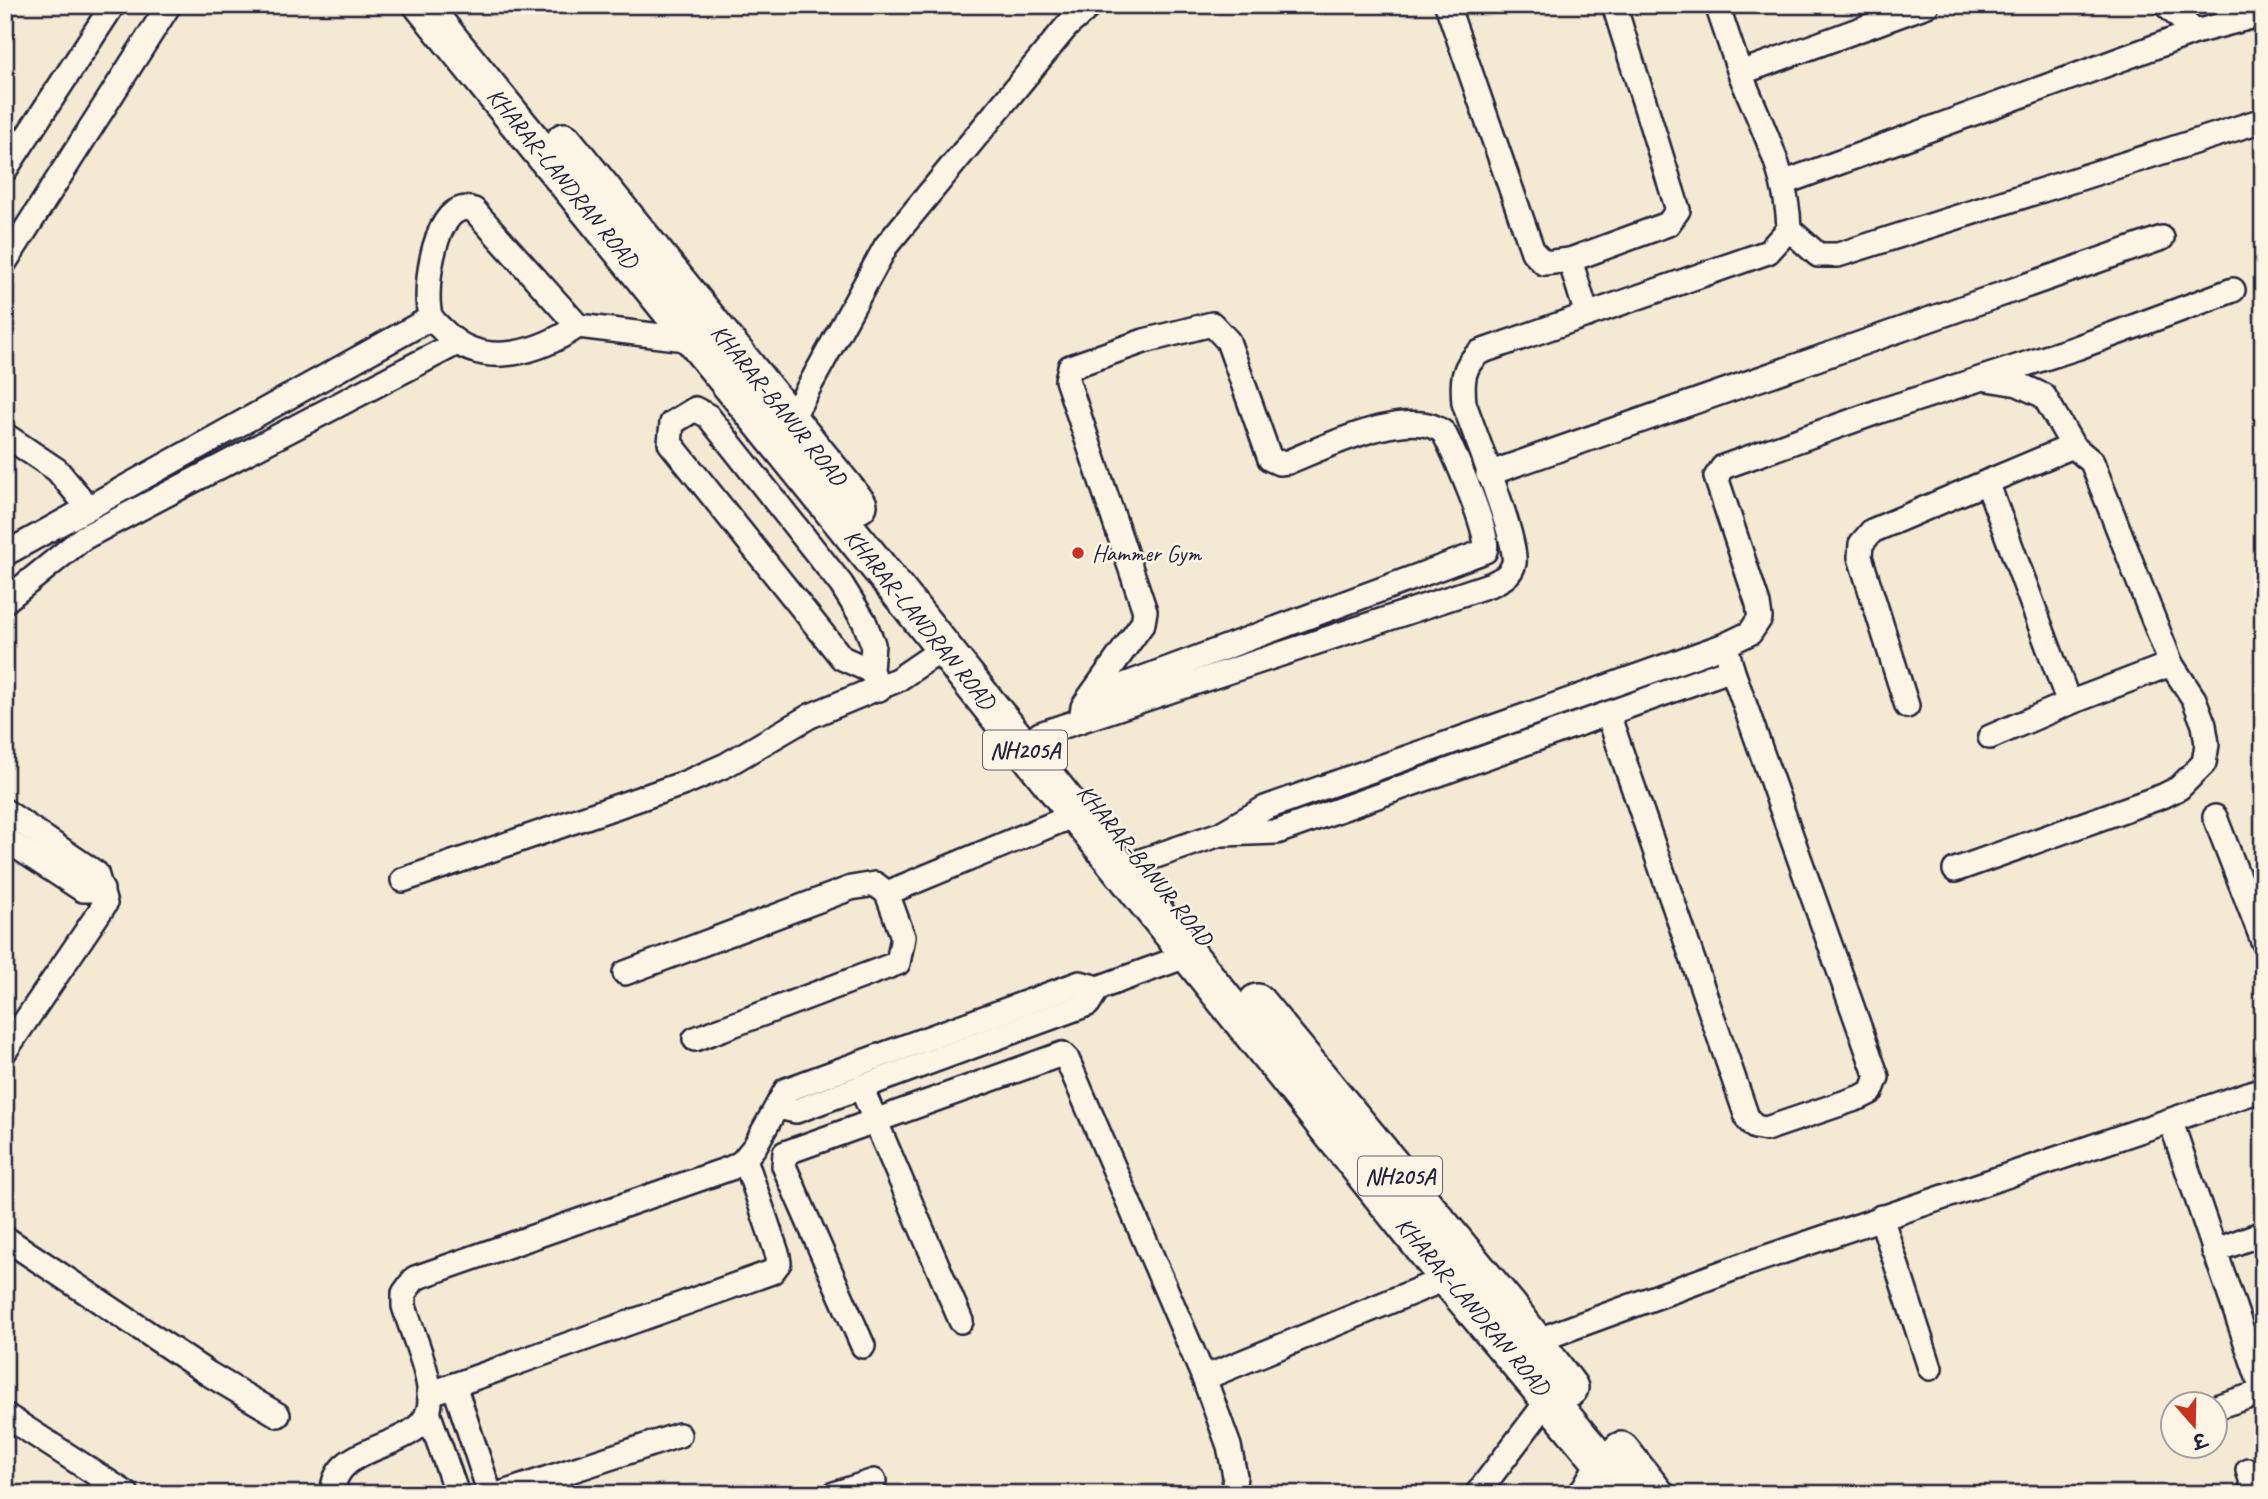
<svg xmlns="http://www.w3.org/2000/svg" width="2268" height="1499" font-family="Caveat,'Playpen Sans Deva',sans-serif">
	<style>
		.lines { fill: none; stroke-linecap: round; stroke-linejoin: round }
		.minor-casing { stroke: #22223b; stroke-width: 28 }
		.highway-casing { stroke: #22223b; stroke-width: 40 }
		.minor { stroke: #fcf5e5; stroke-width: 23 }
		.highway { stroke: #fcf5e5; stroke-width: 35 }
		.poi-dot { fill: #c8321e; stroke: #fcf5e5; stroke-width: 2.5 }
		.labels { text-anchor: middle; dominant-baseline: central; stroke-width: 5; stroke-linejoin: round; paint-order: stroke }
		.shield { fill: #fcf5e5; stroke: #63616e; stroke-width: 2 }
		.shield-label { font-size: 23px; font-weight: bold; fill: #22223b }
		.street-label { font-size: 24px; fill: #22223b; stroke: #fcf5e5 }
		.poi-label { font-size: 24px; fill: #22223b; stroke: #fcf5e5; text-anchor: start }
	</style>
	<rect width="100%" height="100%" fill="#f4e9d3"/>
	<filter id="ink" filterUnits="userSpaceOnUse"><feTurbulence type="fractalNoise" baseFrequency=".0143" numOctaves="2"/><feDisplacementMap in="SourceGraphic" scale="14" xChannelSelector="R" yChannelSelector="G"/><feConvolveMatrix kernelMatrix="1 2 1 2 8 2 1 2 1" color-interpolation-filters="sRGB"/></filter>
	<g filter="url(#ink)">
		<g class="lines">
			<!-- minor casing -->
			<g class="minor-casing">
				<g id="minor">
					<polyline points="1447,5 1533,252 1544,263 1570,260"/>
					<polyline points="1717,5 1740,73"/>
					<polyline points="2166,5 2195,32"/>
					<polyline points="5,170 113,5"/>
					<polyline points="1783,183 2195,32 2263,14"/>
					<polyline points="1789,229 1818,255 1838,255 2263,120"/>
					<polyline points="5,262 169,5"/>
					<polyline points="1587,315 1570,260 1668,224 1678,210 1614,5"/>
					<path d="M578 326 474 210C435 195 423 289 430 315 433 322 442 329 448 335 486 370 541 351 578 326L694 340"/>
					<polyline points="783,427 792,418 886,246 1067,26 1091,5"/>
					<polyline points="5,435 57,470 87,506"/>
					<polyline points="2073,446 1987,482 2069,703 2171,664"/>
					<polyline points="1488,474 2162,238"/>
					<polyline points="5,554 431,318"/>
					<polyline points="5,601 83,538 457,343"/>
					<polyline points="871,671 842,658 670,443 672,423 695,409 708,416 841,584 864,621 873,644 871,671 879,689"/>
					<polyline points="1907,706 1860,557 1861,544 1872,531 1987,482"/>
					<polyline points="1608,714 1748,1120 1755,1127 1766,1129 1861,1097 1871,1092 1877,1077 1732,669"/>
					<path d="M1081 720 1083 707 1089 698 1485 551C1492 537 1453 451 1444 433 1412 404 1323 448 1288 462L1279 463 1270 459 1228 341 1212 324 1144 341 1070 367 1067 380 1145 611 1143 623 1089 698"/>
					<path d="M1040 734 1492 584C1502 579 1511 575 1514 563 1518 540 1474 433 1464 403 1462 382 1462 366 1480 352L1768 252 1789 229C1788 174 1760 123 1740 73L1927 5"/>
					<polyline points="1990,737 2069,703"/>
					<polyline points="5,811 96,873 105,904 5,1051"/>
					<polyline points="2215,817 2263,941"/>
					<polyline points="1223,834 1277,832 1732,669 1728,654"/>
					<polyline points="5,839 83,890 102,890"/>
					<polyline points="1141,861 1220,834 1265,808 1725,645 1750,633 1760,618 1758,604 1716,477 1723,467 1880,411 2076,348 2233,290"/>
					<polyline points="1955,870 2163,796 2179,788 2204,763 2207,744 2204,725 2194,699 2171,664 2092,462 2073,446 2044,396 2018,384 1987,379"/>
					<polyline points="403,880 685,783 726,765 810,716 897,680 944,648"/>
					<polyline points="625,973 851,888 875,884 887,893"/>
					<polyline points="695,1039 898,963 903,937 887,893 1077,814"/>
					<polyline points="861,1087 961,1321"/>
					<polyline points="778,1107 796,1111 1088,1004 1098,988"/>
					<polyline points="2171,1122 2263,1392"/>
					<polyline points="1881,1217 1930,1368"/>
					<polyline points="5,1238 209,1374 278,1415"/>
					<polyline points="2214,1251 2263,1233"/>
					<polyline points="863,1346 784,1166 785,1153 1062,1054 1067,1059 1204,1378 1229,1446 1235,1476 1233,1494"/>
					<polyline points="1522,1346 1746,1264 2263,1089"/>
					<polyline points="1204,1378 1447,1278"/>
					<polyline points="454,1385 490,1494"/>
					<polyline points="429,1394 772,1272 779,1263 778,1256 745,1159"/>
					<polyline points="2219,1406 2263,1392"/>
					<polyline points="428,1412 457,1494"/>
					<polyline points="5,1415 127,1494"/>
					<polyline points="2248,1470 2256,1494"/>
					<path d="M333 1494C331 1438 431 1453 430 1400 430 1372 412 1333 404 1306V1293L415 1278 731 1168 742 1162 755 1146 786 1090 1080 983 1098 988 1189 955"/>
					<polyline points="500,1494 679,1435"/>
					<polyline points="834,1494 874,1481"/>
					<polyline points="1477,1494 1555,1391"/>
					<polyline points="1580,1494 1600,1460"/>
				</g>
			</g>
			<!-- highway casing -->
			<g class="highway-casing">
				<g id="highway">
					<polyline points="422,5 906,601 1447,1278 1628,1494"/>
					<polyline points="564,141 859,505"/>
					<polyline points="1257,1002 1510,1308 1570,1388"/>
					<polyline points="1621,1450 1656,1494"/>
				</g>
			</g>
			<!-- minor -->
			<use href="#minor" class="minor"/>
			<!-- highway -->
			<use href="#highway" class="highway"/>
		</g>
	</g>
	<!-- markers -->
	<circle class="poi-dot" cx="1078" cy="553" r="7"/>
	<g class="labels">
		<!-- shield labels -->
		<g class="shield">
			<rect x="983" y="730.5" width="84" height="39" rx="5"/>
			<rect x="1358" y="1156.5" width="84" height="39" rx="5"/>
		</g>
		<g class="shield-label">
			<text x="1025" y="750">NH205A</text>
			<text x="1400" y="1176">NH205A</text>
		</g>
		<!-- street labels -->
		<g class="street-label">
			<text transform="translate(563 178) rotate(51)">KHARAR-LANDRAN ROAD</text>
			<text transform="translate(779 405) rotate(51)">KHARAR-BANUR ROAD</text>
			<text transform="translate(920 619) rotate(51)">KHARAR-LANDRAN ROAD</text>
			<text transform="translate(1145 865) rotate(51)">KHARAR-BANUR ROAD</text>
			<text transform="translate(1473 1306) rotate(50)">KHARAR-LANDRAN ROAD</text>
		</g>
		<!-- poi labels -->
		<g class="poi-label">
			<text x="1092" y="553">Hammer Gym</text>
		</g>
	</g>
	<!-- margin -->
	<rect width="2268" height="1499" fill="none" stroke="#fcf5e5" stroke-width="28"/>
	<rect x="14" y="14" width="2240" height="1471" fill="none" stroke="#22223b" stroke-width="2.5" filter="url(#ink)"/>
	<!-- north arrow -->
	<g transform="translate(2194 1425) rotate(160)"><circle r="33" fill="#fcf5e5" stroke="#a5a1a1" stroke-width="2"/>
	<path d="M0-5L12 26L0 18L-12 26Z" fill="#c8321e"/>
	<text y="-10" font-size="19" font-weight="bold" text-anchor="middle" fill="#22223b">उ</text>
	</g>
</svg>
